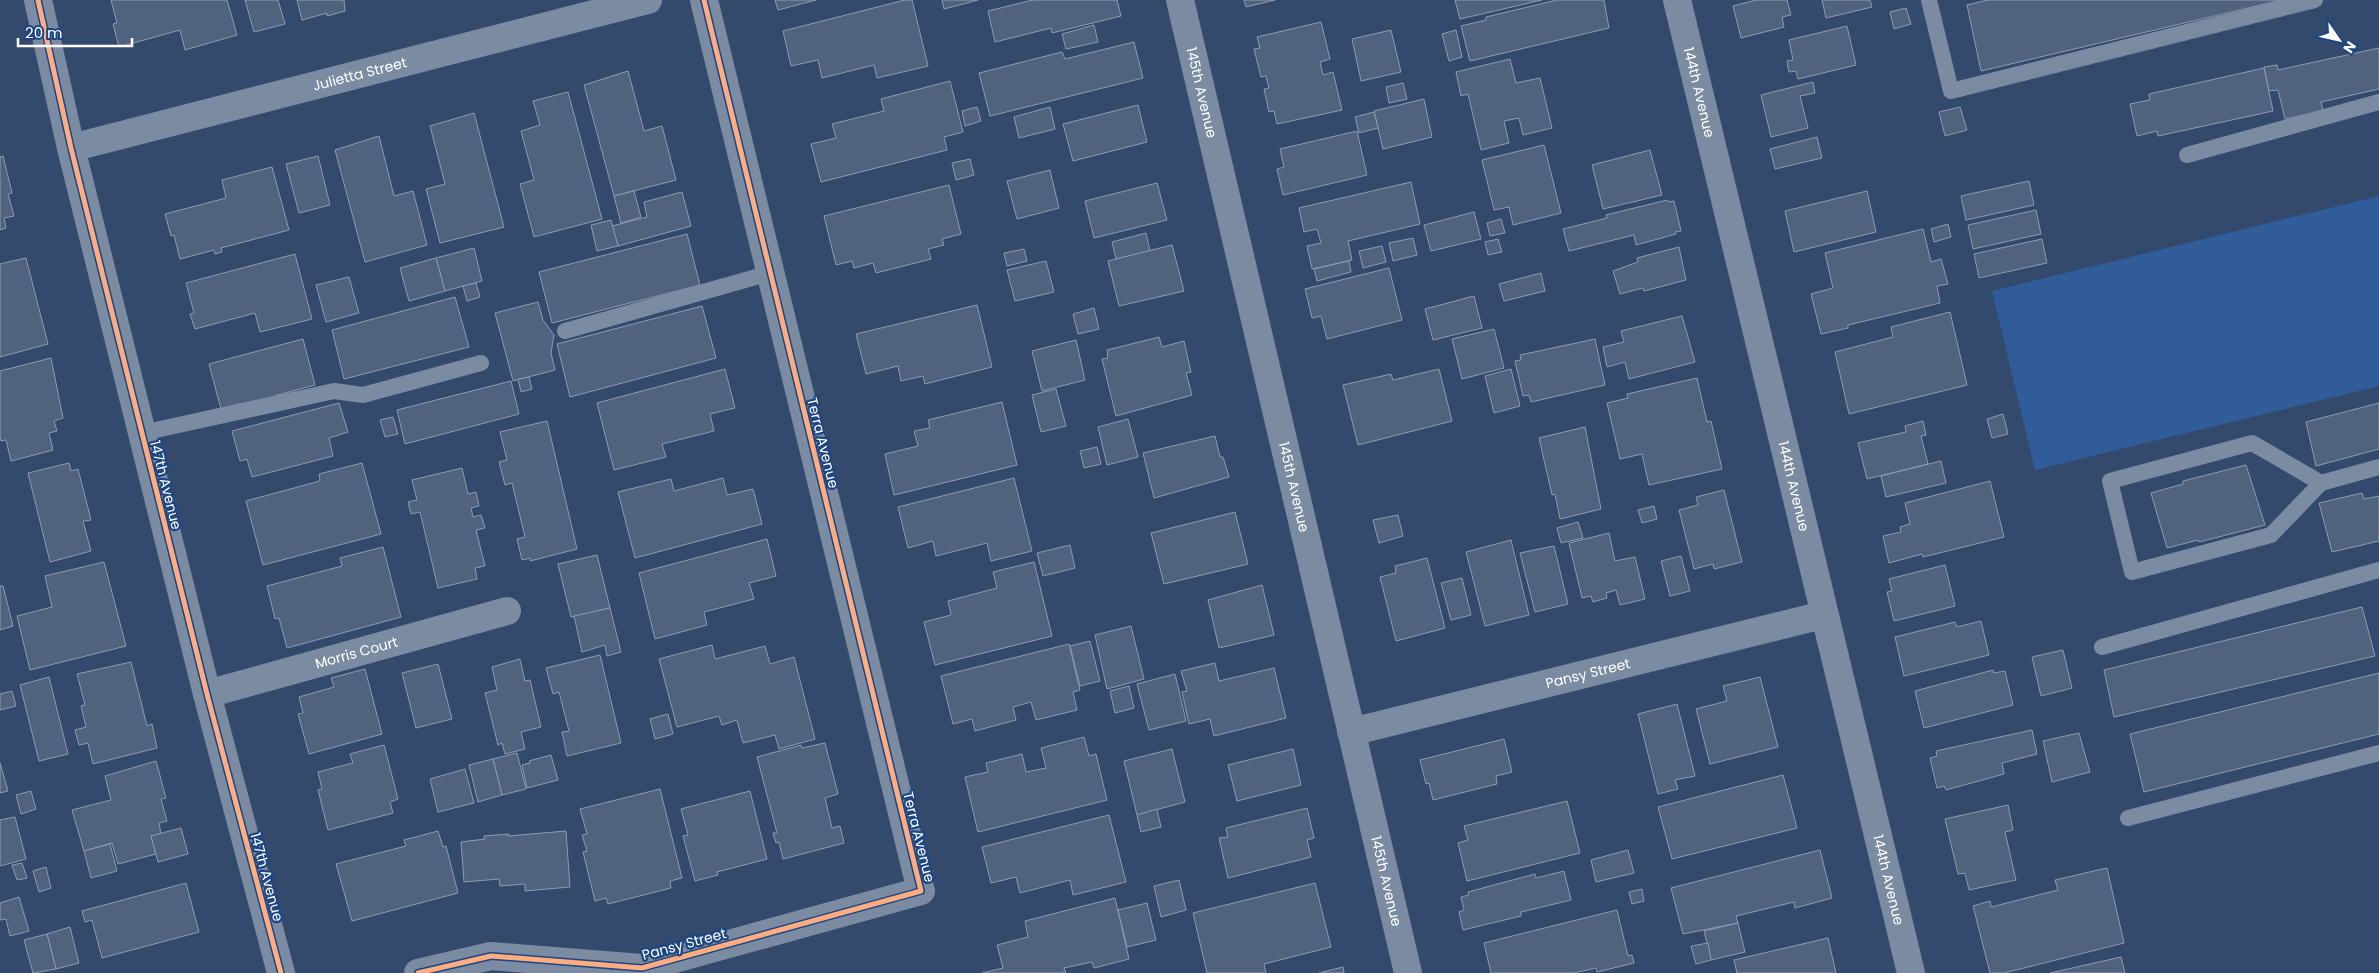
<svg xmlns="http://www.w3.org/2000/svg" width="2379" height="973" font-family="Poppins,sans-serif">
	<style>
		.green { fill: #315c9a }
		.building { fill: #50627d; stroke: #8e9bb0 }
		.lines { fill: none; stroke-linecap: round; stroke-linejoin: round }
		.lane { stroke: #7a8ba2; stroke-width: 16 }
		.street { stroke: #7a8ba2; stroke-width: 28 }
		.cycleway-casing { stroke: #1d4683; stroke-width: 8 }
		.cycleway { stroke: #ffac80; stroke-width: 5 }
		.labels { text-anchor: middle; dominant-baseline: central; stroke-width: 4.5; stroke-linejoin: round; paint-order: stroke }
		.street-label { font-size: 14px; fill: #fff; stroke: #1d4683 }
	</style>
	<rect width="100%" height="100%" fill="#344a6c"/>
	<!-- green -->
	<polygon class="green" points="2379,196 2379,386 2035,470 1992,291"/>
	<!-- building -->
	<g class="building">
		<polygon points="111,0 227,0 237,35 185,50 180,30 119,47 113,24 117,23"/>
		<polygon points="245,0 278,0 285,24 254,32"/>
		<polygon points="297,0 344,0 345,11 327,16 327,13 302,20"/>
		<polygon points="775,0 816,0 778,10"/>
		<polygon points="905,0 912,0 928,66 877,78 874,65 822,78 818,60 791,66 783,31"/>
		<polygon points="942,0 978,0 944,9"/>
		<polygon points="1033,0 1117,0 1121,16 1052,33 1051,28 995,42 988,11"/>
		<polygon points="1244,0 1275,0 1246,7"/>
		<polygon points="1455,0 1542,0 1460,19"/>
		<polygon points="1557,0 1604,0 1609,28 1470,61 1461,26 1486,20 1486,17"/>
		<polygon points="1756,0 1787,0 1791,15 1782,17 1784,27 1741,38 1733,6"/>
		<polygon points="1822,0 1870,0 1872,7 1826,18"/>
		<polygon points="1987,0 2282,0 1981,71 1967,5"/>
		<polygon points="1906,8 1911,24 1894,29 1890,12"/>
		<polygon points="1321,22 1330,59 1320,62 1323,75 1333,72 1342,110 1277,124 1274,111 1269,112 1264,89 1269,88 1266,76 1261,77 1254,49 1260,48 1257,37"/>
		<polygon points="1094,25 1098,42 1066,49 1062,34"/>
		<polygon points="1847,26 1856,65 1798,79 1796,71 1789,72 1787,61 1793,60 1789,40"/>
		<polygon points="1391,30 1401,72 1361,81 1352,39"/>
		<polygon points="1456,30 1462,57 1449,61 1442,34"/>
		<polygon points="1134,42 1143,78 990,116 979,73 1062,52 1065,59"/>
		<polygon points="2379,48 2379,89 2321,102 2323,111 2285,119 2278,90 2269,91 2264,67 2277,65 2278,70"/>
		<polygon points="1510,59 1516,83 1540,78 1552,128 1523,135 1519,118 1504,121 1509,143 1481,150 1468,94 1461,96 1456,72"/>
		<polygon points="2264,68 2273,111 2158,136 2157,131 2137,136 2130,104 2150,100 2149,94"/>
		<polygon points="628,71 644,131 662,126 676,180 614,196 584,85"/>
		<polygon points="950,81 963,132 944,137 947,150 821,182 811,144 836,138 832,124 884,111 881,99"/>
		<polygon points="1813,82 1815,93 1800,96 1808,128 1771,137 1761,95"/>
		<polygon points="1403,83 1407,99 1389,103 1386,87"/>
		<polygon points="568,92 602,219 534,237 520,184 534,180 521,131 540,125 533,101"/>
		<polygon points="1424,99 1432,137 1383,149 1374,111"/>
		<polygon points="1138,105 1147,142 1073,161 1063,124"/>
		<polygon points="977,107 981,121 965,126 962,111"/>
		<polygon points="1050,107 1055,129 1019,138 1014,117"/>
		<polygon points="1960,107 1967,130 1945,136 1939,112"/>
		<polygon points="1374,112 1378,128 1359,133 1355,117"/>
		<polygon points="474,113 504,227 440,243 426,189 445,184 430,126"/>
		<polygon points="1357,131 1367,175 1283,195 1277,169 1284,167 1280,149"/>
		<polygon points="379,136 394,196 413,191 427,245 365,262 335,150"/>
		<polygon points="1817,137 1822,158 1775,169 1770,149"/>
		<polygon points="1544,145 1561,213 1513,225 1509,207 1494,210 1482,160"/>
		<polygon points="1650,150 1662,195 1603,209 1592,165"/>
		<polygon points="3,156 12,193 8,194 14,216 4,218 6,228 0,230 0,157"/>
		<polygon points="318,156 330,205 299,213 286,164"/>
		<polygon points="970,159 974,175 956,180 952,163"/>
		<polygon points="272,167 289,230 221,248 222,252 215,254 214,250 180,259 174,235 171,236 165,214 226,198 222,180"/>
		<polygon points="1050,170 1059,208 1017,219 1007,181"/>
		<polygon points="2029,181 2034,205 1966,220 1961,196"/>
		<polygon points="1411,182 1420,224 1348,241 1352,260 1312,269 1307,246 1321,243 1317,229 1304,232 1299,208"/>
		<polygon points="1157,183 1167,220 1094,238 1085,201"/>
		<polygon points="949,185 961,234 942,239 944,245 928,249 931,259 876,273 873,263 854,268 852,261 836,265 824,216"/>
		<polygon points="634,191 641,217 621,223 614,196"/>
		<polygon points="1867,191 1876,232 1794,252 1785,211"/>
		<polygon points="682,192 691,226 618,246 612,226 647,217 644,202"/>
		<polygon points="1667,200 1668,202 1674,201 1681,231 1675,232 1676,234 1636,245 1634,235 1569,251 1563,229 1607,218 1606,215"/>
		<polygon points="2036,210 2041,234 1973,249 1968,225"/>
		<polygon points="1474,212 1481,239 1431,251 1424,225"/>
		<polygon points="1501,219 1505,233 1490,236 1487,223"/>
		<polygon points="611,220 618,246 597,251 591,225"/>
		<polygon points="1948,224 1951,237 1934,242 1931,229"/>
		<polygon points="1923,229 1931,262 1941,259 1948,284 1937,286 1940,303 1848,325 1848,328 1821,334 1811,294 1833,288 1825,253"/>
		<polygon points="1146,233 1150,251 1116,259 1112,242"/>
		<polygon points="687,234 700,285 552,323 539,272"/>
		<polygon points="1413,238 1417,255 1393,261 1389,243"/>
		<polygon points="1498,239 1502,252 1488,255 1485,242"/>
		<polygon points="2042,239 2047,263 1979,278 1974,254"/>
		<polygon points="1172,245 1184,291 1119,306 1108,261"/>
		<polygon points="1382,246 1386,262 1363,268 1359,251"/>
		<polygon points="1679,247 1686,280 1644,291 1643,288 1620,294 1613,271 1638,262 1637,258"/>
		<polygon points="474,248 482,281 445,291 436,258"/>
		<polygon points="1024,249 1027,261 1007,266 1004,253"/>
		<polygon points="295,254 312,319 260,332 255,313 195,329 190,314 194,313 186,283"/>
		<polygon points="26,258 48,344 0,357 0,264"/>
		<polygon points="436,258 445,291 409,301 400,268"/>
		<polygon points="1046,261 1054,292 1015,301 1007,270"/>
		<polygon points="1349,261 1351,272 1317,281 1314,269"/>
		<polygon points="1389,268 1402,320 1327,339 1321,316 1312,318 1305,289"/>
		<polygon points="1541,273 1545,291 1504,301 1499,284"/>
		<polygon points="349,277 359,313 326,322 316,285"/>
		<polygon points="476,283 480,297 467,301 463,286"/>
		<polygon points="1474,296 1482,328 1433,340 1425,309"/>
		<polygon points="455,297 469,347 344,379 332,330"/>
		<polygon points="538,302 543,320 554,335 551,353 555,370 513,381 495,313"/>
		<polygon points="977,305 992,367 925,384 923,376 901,381 898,366 866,374 856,334"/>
		<polygon points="702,306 716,358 570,397 557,344"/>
		<polygon points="1094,308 1099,329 1078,334 1073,314"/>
		<polygon points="1950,312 1967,385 1849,414 1835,352 1893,337 1891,327"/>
		<polygon points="1682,316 1695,362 1629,379 1625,362 1607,367 1603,347 1624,342 1621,331"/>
		<polygon points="1494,329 1504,368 1462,379 1452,339"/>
		<polygon points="1159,337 1162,347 1184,341 1191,372 1186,373 1192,395 1116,416 1102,359 1108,358 1107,350"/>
		<polygon points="303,339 315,385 274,396 275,398 221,409 209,364"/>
		<polygon points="1595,339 1605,385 1531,402 1529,395 1523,396 1515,361 1521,360 1520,355"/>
		<polygon points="1076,340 1085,380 1042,391 1032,351"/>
		<polygon points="51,358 63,418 54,421 57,431 49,433 53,450 11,461 6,440 1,441 0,438 0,371"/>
		<polygon points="725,369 735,408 710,414 714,431 662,444 666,457 614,470 597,403"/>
		<polygon points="1439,369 1452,421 1358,445 1343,385 1391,374 1393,380"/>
		<polygon points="1511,369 1520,406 1494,413 1485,376"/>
		<polygon points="529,377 532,389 521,392 518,379"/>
		<polygon points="1697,378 1707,422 1711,421 1722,469 1649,485 1642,454 1620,459 1607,403 1628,398 1627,394"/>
		<polygon points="511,381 519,414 405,444 397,410"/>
		<polygon points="1056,389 1066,426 1041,432 1032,395"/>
		<polygon points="1002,402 1017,465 894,495 885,454 918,446 914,431 930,428 928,420"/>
		<polygon points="339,403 348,432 329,438 333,456 252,477 247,459 240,461 232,431"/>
		<polygon points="2379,403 2379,449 2316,466 2306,422"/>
		<polygon points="2003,414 2008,434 1992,438 1987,419"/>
		<polygon points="393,417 398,434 385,437 380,420"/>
		<polygon points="1128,419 1138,457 1107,465 1098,427"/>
		<polygon points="547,421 577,549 530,561 530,558 522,560 517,539 525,537 512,483 505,485 499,462 507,460 500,432"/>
		<polygon points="1923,421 1926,435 1921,436 1928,464 1867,479 1858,443 1906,432 1905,426"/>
		<polygon points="1585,427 1601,509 1560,519 1555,494 1552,495 1539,438"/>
		<polygon points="1215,436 1220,457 1223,457 1229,477 1154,498 1143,453"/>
		<polygon points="1097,447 1101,464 1084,468 1080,451"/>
		<polygon points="1941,461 1946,483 1886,497 1881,476"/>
		<polygon points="69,463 71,471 78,469 91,520 83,521 91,551 50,562 28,473"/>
		<polygon points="362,463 381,534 263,565 246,501 320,481 319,474"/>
		<polygon points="2246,465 2265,525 2199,542 2198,540 2167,548 2151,493 2183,484 2183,481"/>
		<polygon points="462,468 468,494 476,492 479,506 471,508 473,517 481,515 485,528 476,530 485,566 475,568 477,579 438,588 420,512 411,514 408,502 417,500 412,480"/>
		<polygon points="723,478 727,495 753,489 762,524 635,558 618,492 671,479 674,491"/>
		<polygon points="1014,478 1032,551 991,561 987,543 936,556 933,541 908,548 898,507"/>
		<polygon points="1990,481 2004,537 1923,557 1922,554 1889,563 1883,536 1901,532 1900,527 1910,524 1905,503"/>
		<polygon points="1724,490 1742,562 1714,569 1713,564 1694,569 1679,510 1698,505 1696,497"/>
		<polygon points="2362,493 2364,499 2379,496 2379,541 2332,552 2319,503"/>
		<polygon points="1654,506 1657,519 1642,523 1638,510"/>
		<polygon points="1235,512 1248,564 1164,584 1151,533"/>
		<polygon points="1398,515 1403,536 1379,543 1373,520"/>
		<polygon points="1578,522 1583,538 1561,543 1557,528"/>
		<polygon points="1609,533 1615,561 1635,557 1645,599 1620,605 1616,590 1606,593 1607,598 1593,602 1591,596 1582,598 1569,543"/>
		<polygon points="767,539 776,576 749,583 754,599 704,612 707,625 655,639 639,573"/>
		<polygon points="1511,540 1529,615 1485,626 1466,552"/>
		<polygon points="1070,545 1075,568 1043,576 1037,553"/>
		<polygon points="1554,546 1568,604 1535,612 1520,553"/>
		<polygon points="383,547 401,617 287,648 279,618 275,619 267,586 342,566 340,558"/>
		<polygon points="597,555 610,608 571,617 558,564"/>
		<polygon points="1681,556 1690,591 1670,596 1661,561"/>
		<polygon points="1427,558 1445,628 1396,641 1380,577 1396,573 1395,566"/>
		<polygon points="104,562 126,646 30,670 17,616 52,607 45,576"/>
		<polygon points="1034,562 1052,636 935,665 924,622 951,615 948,601 997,588 993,572"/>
		<polygon points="1945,565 1955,606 1894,621 1887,592 1892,591 1889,579"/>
		<polygon points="1462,578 1471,615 1451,620 1441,583"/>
		<polygon points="1262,585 1274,635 1219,648 1208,600"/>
		<polygon points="0,586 3,586 13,626 0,630"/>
		<polygon points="2362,607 2375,656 2114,717 2104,670"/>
		<polygon points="610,608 621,652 607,656 605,645 582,652 574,616"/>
		<polygon points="1981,621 1989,655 1904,676 1895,637 1955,622 1957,627"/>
		<polygon points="1131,626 1144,679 1107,689 1095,635"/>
		<polygon points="1090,641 1100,681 1080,686 1070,646"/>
		<polygon points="1069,644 1080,690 1073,692 1077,710 1036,720 1031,702 1013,707 1016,720 975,731 972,719 953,724 941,676"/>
		<polygon points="712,645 715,659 765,646 770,664 794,657 815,739 779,749 775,735 743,743 737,720 722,725 719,716 677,727 659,659"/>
		<polygon points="2063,650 2072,688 2041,696 2032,657"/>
		<polygon points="600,655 621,743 567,756 562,732 569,731 559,692 553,694 546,668"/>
		<polygon points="520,659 525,681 530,680 541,727 521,732 525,749 505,754 502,743 498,745 485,693 497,690 492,667"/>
		<polygon points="131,662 147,726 152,724 157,748 93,764 88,743 79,745 75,730 86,727 81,706 85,705 77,674"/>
		<polygon points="1215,663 1219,681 1274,668 1286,718 1214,736 1210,719 1189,724 1182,692 1187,691 1181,671"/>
		<polygon points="438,664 452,719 416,728 402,673"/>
		<polygon points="365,669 382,734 309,754 298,714 303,713 299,697 334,687 331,678"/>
		<polygon points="1993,670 1994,673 2005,671 2013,705 1924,728 1915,691"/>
		<polygon points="2379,673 2379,734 2144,792 2130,734"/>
		<polygon points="1175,674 1186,721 1149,730 1137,684"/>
		<polygon points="49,677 68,754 39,761 20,685"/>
		<polygon points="1760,677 1778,747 1710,764 1696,709 1727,701 1723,686"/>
		<polygon points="1129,686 1134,708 1115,713 1110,691"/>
		<polygon points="12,691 16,706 0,710 0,694"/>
		<polygon points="1677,704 1695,776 1675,780 1678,789 1658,794 1638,714"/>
		<polygon points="668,714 673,734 655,739 650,719"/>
		<polygon points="2032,730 2037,754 2002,763 2004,774 1946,790 1944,786 1937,788 1930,758 1937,756 1936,751"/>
		<polygon points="2079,733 2090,772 2052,782 2043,741"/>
		<polygon points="1084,737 1089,756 1096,754 1107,800 978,832 965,777 988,772 986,763 1022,754 1026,772 1046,768 1041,748"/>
		<polygon points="1504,739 1512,772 1496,776 1497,784 1433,800 1429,783 1426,784 1420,760"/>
		<polygon points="825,743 838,794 825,798 832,828 840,826 844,843 783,859 779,842 776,843 773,833 777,833 757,757 801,745 802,748"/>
		<polygon points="384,745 398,799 390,802 393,813 328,830 318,790 322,789 318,772 353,763 350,754"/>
		<polygon points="1172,749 1185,802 1137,815 1124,761"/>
		<polygon points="1293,749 1301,785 1237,801 1228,765"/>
		<polygon points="517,753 526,789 502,795 493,759"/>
		<polygon points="551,755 558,780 527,788 522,765 530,763 529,761"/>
		<polygon points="493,759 502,795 478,802 469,765"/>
		<polygon points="156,761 166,798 161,799 167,821 159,823 161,834 151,836 156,854 118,864 112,843 84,851 72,810 111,800 105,776"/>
		<polygon points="0,763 8,791 0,793"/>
		<polygon points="465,769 474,803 438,812 430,779"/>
		<polygon points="1783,775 1797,828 1672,859 1658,807"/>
		<polygon points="660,789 682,878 670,881 671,888 608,904 606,898 595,901 583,852 587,851 582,835 587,834 580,809"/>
		<polygon points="31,791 36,809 21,814 16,795"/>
		<polygon points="750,791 767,859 717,872 718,875 695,881 683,836 688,835 681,809"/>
		<polygon points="1567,801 1580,853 1467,881 1458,843 1468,840 1464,826"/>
		<polygon points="2008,805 2013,830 2005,832 2016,880 1969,890 1965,873 1958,874 1945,819"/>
		<polygon points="1307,808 1314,838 1307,840 1311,857 1228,878 1219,838 1228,837 1226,828"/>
		<polygon points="1157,809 1161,827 1141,832 1137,815"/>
		<polygon points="1109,815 1126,882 1073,895 1070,880 1020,893 1016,877 991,883 982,847"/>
		<polygon points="15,817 26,859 0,866 0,820"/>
		<polygon points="181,828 188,854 158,862 151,836"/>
		<polygon points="438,831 443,847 446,846 458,893 352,921 336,864 406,846 404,840"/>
		<polygon points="566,831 570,887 525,891 525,884 500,886 499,879 464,882 461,842 485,839 484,836 509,834 508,836"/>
		<polygon points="110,844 117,871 91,878 84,851"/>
		<polygon points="1628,850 1634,873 1596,882 1591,860"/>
		<polygon points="1820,850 1832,898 1795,908 1794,902 1736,916 1738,923 1683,934 1671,888"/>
		<polygon points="22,863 27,878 17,880 12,865"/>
		<polygon points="46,867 51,888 39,892 33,871"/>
		<polygon points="2107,868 2124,943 2004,973 1990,973 1973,906 1990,901 1991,907 2058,890 2055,880"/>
		<polygon points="1564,871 1571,900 1521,912 1521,916 1463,930 1459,912 1464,910 1461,897 1469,895 1468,892 1535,874 1536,878"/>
		<polygon points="1179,880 1186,910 1161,917 1154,886"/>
		<polygon points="186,883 199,932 102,958 92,920 85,922 82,911"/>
		<polygon points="1315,883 1331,947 1264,964 1266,973 1207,973 1193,913"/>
		<polygon points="1642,889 1644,901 1632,904 1629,892"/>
		<polygon points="19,897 29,931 10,936 6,919 0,920 0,903"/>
		<polygon points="1115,898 1129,959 1094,968 1092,962 1064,968 1066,973 982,973 1003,968 997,945 1028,937 1025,921"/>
		<polygon points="1147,903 1156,940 1127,947 1118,910"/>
		<polygon points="1617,910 1628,956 1632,955 1634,963 1597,972 1596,968 1574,973 1491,973 1484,943"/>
		<polygon points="1738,923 1745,952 1711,960 1704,931"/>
		<polygon points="70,927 79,963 56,969 47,934"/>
		<polygon points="47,934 56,969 33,973 24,940"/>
		<polygon points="1828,938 1836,973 1737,973 1734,960"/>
		<polygon points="1708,943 1711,960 1696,964 1691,946"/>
		<polygon points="2121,957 2125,973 2050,973"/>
		<polygon points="1343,967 1344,973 1319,973"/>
	</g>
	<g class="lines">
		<!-- lane -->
		<g class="lane">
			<polyline points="1929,0 1951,91 2315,0"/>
			<polyline points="2187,155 2379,102"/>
			<polyline points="565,331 770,273"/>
			<polyline points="142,433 334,391 363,395 481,363"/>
			<polyline points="2321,483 2252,443 2110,481 2132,572 2271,535 2321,483 2379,467"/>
			<polyline points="2102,647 2379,570"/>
			<polyline points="2128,818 2379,753"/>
		</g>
		<!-- street -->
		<g class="street">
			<polyline points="38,0 71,148 207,694 281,973"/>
			<path id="s1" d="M1180 0 1408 973"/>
			<path id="s2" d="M1677 0 1911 973"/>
			<path id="s3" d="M71 148 648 0"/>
			<path id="s4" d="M207 694 507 611"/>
			<path id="s5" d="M1351 732 1823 615"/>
			<polyline points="418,973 491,956 642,968 921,891 704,0"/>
		</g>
		<!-- cycleway casing -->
		<g class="cycleway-casing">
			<g id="cycleway">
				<polyline points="38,0 71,148 207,694 281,973"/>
				<polyline points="418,973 491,956 642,968 921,891 704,0"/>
			</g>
		</g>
		<!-- cycleway -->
		<use href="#cycleway" class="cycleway"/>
	</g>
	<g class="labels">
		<!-- street labels -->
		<g class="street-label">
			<text stroke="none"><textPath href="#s3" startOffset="298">Julietta Street</textPath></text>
			<text stroke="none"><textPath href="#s1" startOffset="95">145th Avenue</textPath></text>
			<text stroke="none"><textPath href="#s2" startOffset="95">144th Avenue</textPath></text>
			<text transform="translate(823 443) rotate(76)">Terra Avenue</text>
			<text transform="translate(166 485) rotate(76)">147th Avenue</text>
			<text stroke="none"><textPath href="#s1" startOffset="500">145th Avenue</textPath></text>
			<text stroke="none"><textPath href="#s2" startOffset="500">144th Avenue</textPath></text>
			<text stroke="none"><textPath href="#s4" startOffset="155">Morris Court</textPath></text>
			<text stroke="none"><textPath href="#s5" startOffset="244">Pansy Street</textPath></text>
			<text transform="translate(919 837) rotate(76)">Terra Avenue</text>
			<text transform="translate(267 877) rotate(75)">147th Avenue</text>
			<text stroke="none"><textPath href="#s2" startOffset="905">144th Avenue</textPath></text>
			<text stroke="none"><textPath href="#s1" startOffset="905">145th Avenue</textPath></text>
			<text transform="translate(684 944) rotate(-15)">Pansy Street</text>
		</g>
	</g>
	<!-- north arrow -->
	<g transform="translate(2339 40) rotate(124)" stroke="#1d4683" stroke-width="4" paint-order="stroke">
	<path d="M0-4L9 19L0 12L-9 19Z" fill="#ffffff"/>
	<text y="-8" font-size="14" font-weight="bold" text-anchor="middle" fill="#ffffff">N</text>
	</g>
	<!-- scale -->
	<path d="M18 38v8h114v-8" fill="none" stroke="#ffffff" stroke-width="2.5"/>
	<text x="25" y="38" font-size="15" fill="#ffffff" stroke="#1d4683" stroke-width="4" paint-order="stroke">20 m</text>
</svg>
